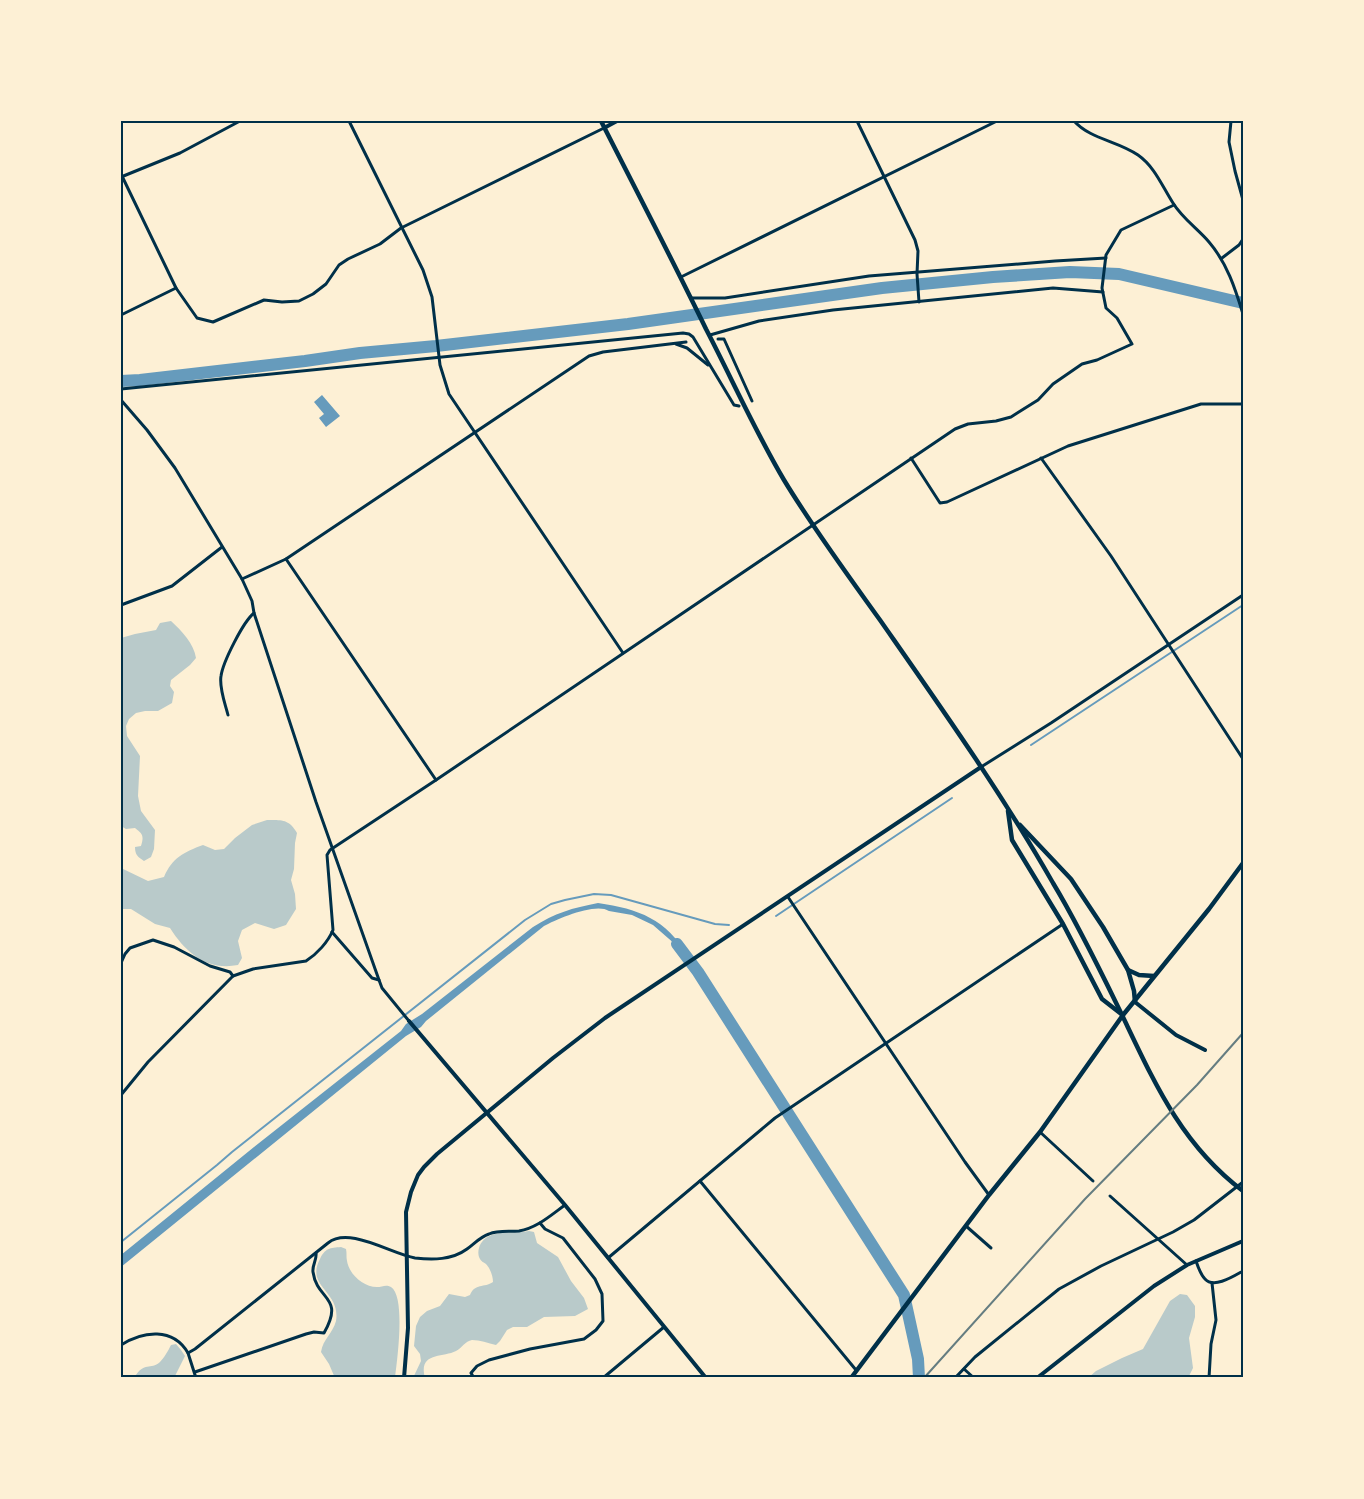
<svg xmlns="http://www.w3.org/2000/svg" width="1364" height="1499" font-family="'DM Sans',sans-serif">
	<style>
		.green { fill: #b9caca }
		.water { fill: #669bbc }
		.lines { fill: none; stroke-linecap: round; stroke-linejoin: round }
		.stream { stroke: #669bbc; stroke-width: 2 }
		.river { stroke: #669bbc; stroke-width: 12 }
		.minor { stroke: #003049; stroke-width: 3 }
		.tertiary { stroke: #003049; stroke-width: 4 }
		.secondary { stroke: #003049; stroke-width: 4.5 }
		.rail { stroke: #657d81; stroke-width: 2 }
		.neatline { fill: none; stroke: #003049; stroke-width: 2 }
	</style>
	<rect width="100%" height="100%" fill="#fdf0d5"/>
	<!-- green -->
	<g class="green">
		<path d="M171 621C182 631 194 644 196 658L190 665 171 680 170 686 174 692 172 703 158 711H145L136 713 129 719 126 726 127 736 140 756 138 796 141 811 155 830 154 849 151 857 144 861C138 857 135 855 135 847L141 846C144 836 143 834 135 828L126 829 121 826V798L123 794 121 788V638L135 634 156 630 160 623Z"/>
		<path d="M267 820C282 820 289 819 297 833L295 843 294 869 291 880 295 894 296 909 286 925 274 929 255 923 242 930 238 941 242 958 238 965C207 971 186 953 170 928L155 924 131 909H121V868L148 881 164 877C172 858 184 852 203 845L215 850 224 849 235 838 252 825Z"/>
		<path d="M529 1231 534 1232 537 1243 558 1257 571 1281 584 1298 588 1309 575 1316 544 1317 527 1327H513L507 1330 500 1341 496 1345C488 1343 480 1340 472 1340 465 1341 462 1348 456 1351 442 1358 418 1352 425 1378H413L421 1361 420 1354 414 1346 416 1326 420 1317 427 1311 440 1306 449 1294 465 1297 470 1295C475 1283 484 1288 493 1282 493 1276 490 1268 486 1264 483 1262 482 1262 480 1259 478 1256 478 1251 479 1248 485 1228 513 1234 529 1231Z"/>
		<path d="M341 1247 346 1249C347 1253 346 1257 347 1261 349 1274 363 1287 377 1287 382 1287 386 1284 391 1287 406 1297 397 1361 395 1378H335L329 1364 321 1352C323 1339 333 1333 336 1321 341 1291 305 1287 320 1259 325 1248 330 1248 341 1247Z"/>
		<polygon points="1180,1294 1187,1295 1195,1306 1195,1317 1189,1338 1193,1368 1188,1378 1088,1378 1096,1371 1122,1358 1143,1349 1170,1301"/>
		<path d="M176 1344 181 1350 185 1356 174 1378H134C145 1360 150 1371 160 1362 164 1358 168 1351 171 1345Z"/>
	</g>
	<!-- water -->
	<g class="water">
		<polygon points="322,395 340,416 326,427 319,418 324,414 314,402"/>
		<path d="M598 903C639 909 666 919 688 956L685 959 676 945 653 925 632 915 609 911C596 902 557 919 544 926L426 1021 421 1027 406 1036 121 1267V1255L254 1147 401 1031 406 1024 422 1014 533 927C555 913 572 908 598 903Z"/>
	</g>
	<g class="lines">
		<!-- stream -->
		<g class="stream">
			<polyline points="1031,745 1243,605"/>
			<polyline points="776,916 952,798"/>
			<polyline points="121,1242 217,1165 232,1152 525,920 551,904 565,900 594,894 611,895 715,924 729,925"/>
		</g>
		<!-- river -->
		<g class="river">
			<polyline points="121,381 140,380 305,361 360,353 436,346 628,324 882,288 993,277 1070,272 1119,274 1243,303"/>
			<polyline points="677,944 698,972 904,1295 918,1359 919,1378"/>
		</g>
		<!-- minor -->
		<g class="minor">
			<polyline points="349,121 423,270 432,297 440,365 449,394 623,653"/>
			<polyline points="857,121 915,240 918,251 917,274 919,302"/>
			<path d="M1074 121C1090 139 1118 141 1138 155 1155 167 1162 186 1173 203 1182 218 1198 229 1209 242 1227 263 1235 288 1243 314"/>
			<polyline points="1231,121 1229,142 1235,171 1243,200"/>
			<polyline points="121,174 176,288 197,318 213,322 264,300 282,302 299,301 313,294 326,284 339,265 348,259 380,244 401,228 604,128"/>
			<polyline points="121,177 180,153 240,121"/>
			<polyline points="1222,258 1239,245 1243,239"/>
			<polyline points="681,277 997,121"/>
			<polyline points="691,298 725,298 869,276 1055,261 1106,258"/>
			<polyline points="121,315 176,288"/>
			<polyline points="710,335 759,321 833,310 1053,288 1103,292"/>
			<polyline points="718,339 724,339 752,401"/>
			<polyline points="676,344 687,348 708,365"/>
			<polyline points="121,389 683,333 689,334 693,337 734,405 739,406"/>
			<polyline points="121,400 147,430 175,468 242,579 252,601 254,613 316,802 379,980 382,988 409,1021"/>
			<polyline points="911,458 940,503 947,502 1068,446 1201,404 1243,404"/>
			<polyline points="1041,458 1111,556 1243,759"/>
			<polyline points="286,559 436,780"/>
			<polyline points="242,579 286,559 589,356 603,352 686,342"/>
			<polyline points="121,605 172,586 222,547"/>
			<path d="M228 715C225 703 219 688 221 676 223 662 243 622 254 613"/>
			<polyline points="981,767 1051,723 1243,595"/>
			<polyline points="788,897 965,1162 989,1195"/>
			<polyline points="332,932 372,978 379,980"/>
			<polyline points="121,963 125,954 130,948 153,940 174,947 210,966 230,972 233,976"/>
			<path d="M121 1095 148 1062 233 976 253 969 306 961C317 954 328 942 333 930L327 855 330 850 436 780 955 429 968 424 996 421 1011 417 1038 400 1053 384 1082 364 1097 360 1132 344 1117 318 1106 308 1102 288 1106 255 1121 230 1174 205"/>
			<polyline points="1040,1132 1093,1181"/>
			<polyline points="700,1181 856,1370"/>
			<polyline points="1110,1196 1187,1265"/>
			<polyline points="966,1226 991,1248"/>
			<polyline points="608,1258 775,1118 1063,924"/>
			<path d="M1196 1261C1198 1267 1201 1275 1205 1279 1214 1289 1234 1276 1243 1271"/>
			<path d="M121 1345C143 1331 173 1327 188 1353L195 1349 328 1243C349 1226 391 1254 415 1258 433 1260 452 1260 467 1249 474 1244 480 1237 489 1234 498 1230 509 1232 519 1231 537 1228 551 1215 565 1205"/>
			<polyline points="188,1353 196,1378"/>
			<polyline points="964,1369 974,1378"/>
			<path d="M195 1372 306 1334 314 1332 324 1333C345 1296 317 1301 313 1272 312 1265 317 1260 316 1253"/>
			<polyline points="474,1378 471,1373 477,1366 489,1360 530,1349 584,1339 596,1330 603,1321 602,1294 595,1279 563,1238 545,1229 540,1223"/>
			<polyline points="603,1378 664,1327"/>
			<polyline points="955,1378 975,1357 1059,1289 1101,1266 1173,1232 1194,1220 1243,1182"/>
			<polyline points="1209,1378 1211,1344 1216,1320 1212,1283"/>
		</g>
		<!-- tertiary -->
		<g class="tertiary">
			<polyline points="604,128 617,121"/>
			<polyline points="1135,1002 1176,1035 1205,1050"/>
			<polyline points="409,1021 565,1205 706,1378"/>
			<polyline points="404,1378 408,1328 406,1212 411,1192 418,1175 424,1167 437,1154 553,1058 605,1018 981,767"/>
			<polyline points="1037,1378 1154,1286 1187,1265 1243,1241"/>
		</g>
		<!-- secondary -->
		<g class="secondary">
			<path d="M601 121C636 190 672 259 706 329 732 379 755 431 784 480 813 528 847 574 880 620 940 706 1001 792 1053 883 1079 926 1101 972 1123 1017 1155 1084 1182 1145 1243 1191"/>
			<polyline points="1008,811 1012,840 1063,924 1102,999 1120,1013"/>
			<polyline points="1020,825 1071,879 1103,927 1128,970 1134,991 1135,1002"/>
			<polyline points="1128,970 1139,975 1154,976"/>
			<polyline points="851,1378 989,1195 1040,1132 1123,1015 1209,909 1243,863"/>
		</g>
		<!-- rail -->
		<polyline class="rail" points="924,1378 1085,1199 1197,1085 1243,1033"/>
	</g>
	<!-- border -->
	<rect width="1364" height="1499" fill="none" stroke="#fdf0d5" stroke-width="245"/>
	<rect x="122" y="122" width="1120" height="1254" class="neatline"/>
</svg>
